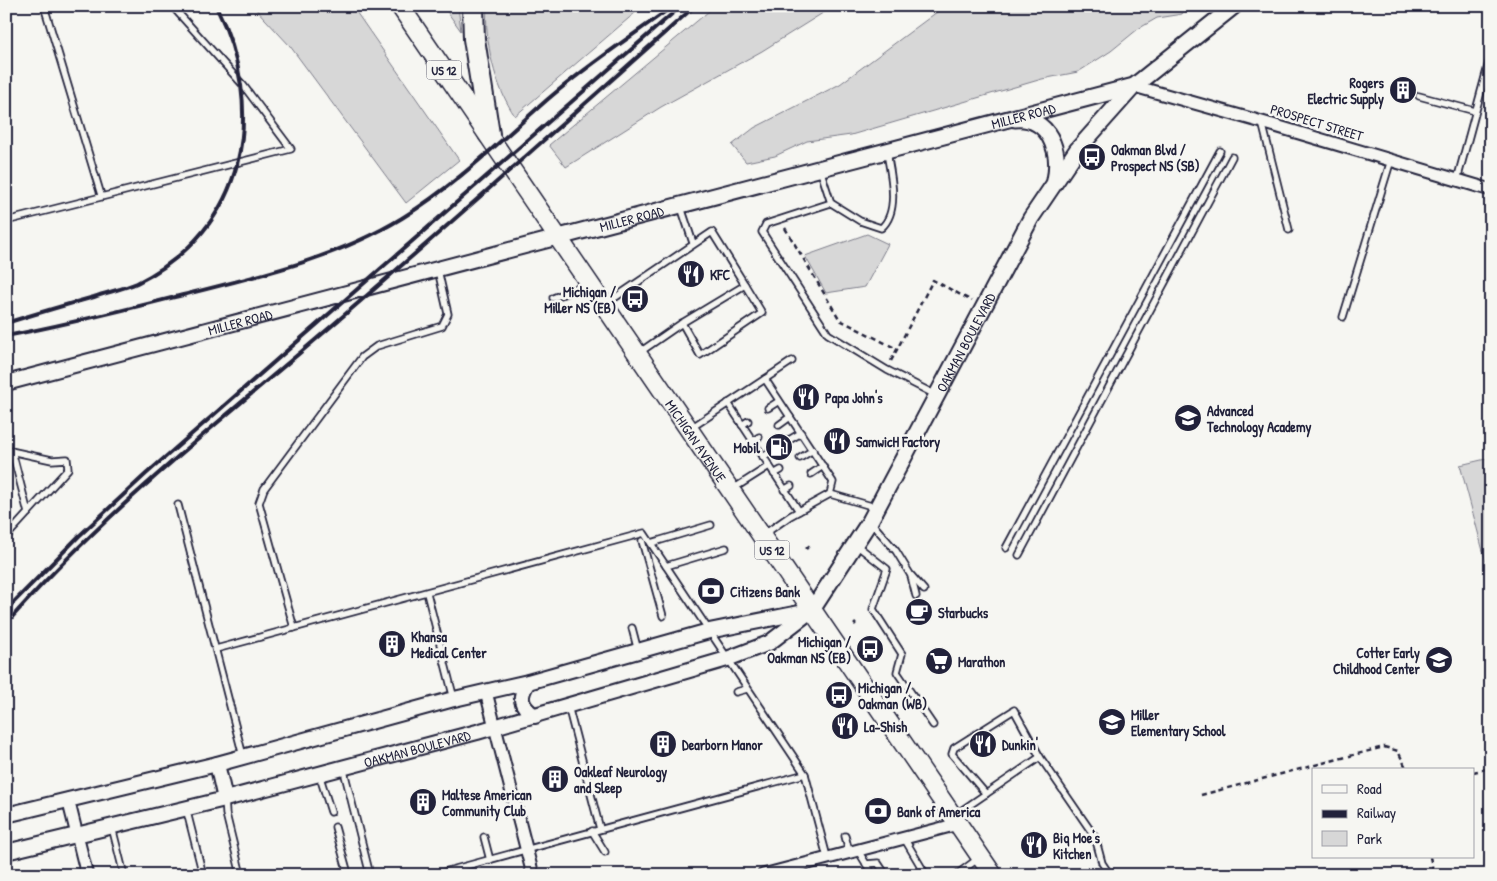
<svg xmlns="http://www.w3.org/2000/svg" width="1497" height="881" font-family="'Patrick Hand',sans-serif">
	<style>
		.green { fill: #d7d7d7; stroke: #7c7c89 }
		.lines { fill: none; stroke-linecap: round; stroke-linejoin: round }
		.service-casing { stroke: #22223b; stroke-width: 9 }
		.minor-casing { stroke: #22223b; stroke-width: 15 }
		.tertiary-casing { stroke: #22223b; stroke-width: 18 }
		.secondary-casing { stroke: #22223b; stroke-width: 19 }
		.primary-casing { stroke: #22223b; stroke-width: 21 }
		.motorway-casing { stroke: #22223b; stroke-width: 24 }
		.path { stroke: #22223b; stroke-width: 2.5; stroke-dasharray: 5 4; stroke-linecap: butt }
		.service { stroke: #f6f6f2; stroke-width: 5.5 }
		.minor { stroke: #f6f6f2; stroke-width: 11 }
		.tertiary { stroke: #f6f6f2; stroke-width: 14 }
		.secondary { stroke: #f6f6f2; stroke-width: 15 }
		.primary { stroke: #f6f6f2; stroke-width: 18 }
		.motorway { stroke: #f6f6f2; stroke-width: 20 }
		.rail { stroke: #22223b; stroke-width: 4 }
		.labels { text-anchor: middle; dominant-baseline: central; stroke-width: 5; stroke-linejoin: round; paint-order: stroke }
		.shield { fill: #f6f6f2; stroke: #626272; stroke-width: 1 }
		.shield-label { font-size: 12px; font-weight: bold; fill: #22223b }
		.poi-label { font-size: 14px; font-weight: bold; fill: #22223b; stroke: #f6f6f2; text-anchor: start }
		.street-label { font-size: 14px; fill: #22223b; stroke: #f6f6f2 }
	</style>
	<rect width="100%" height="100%" fill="#f6f6f2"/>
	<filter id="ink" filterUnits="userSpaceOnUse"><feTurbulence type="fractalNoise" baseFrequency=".02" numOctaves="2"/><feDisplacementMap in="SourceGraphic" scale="10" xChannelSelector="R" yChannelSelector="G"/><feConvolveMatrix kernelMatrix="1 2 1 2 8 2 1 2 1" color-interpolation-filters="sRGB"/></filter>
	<g filter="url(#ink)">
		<!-- green -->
		<g class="green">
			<polygon points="253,6 352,6 459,160 406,203 290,46"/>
			<polygon points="443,6 458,6 461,31"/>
			<path d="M487 6H643L515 116C495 87 484 41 487 6Z"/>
			<polygon points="715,6 834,6 762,51 661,107 566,167 549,145"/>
			<polygon points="945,6 1186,6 1182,14 1157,18 1138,29 1111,51 1078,72 1042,79 851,135 807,141 775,156 746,162 732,145 754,128 840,84"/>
			<polygon points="867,234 888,244 865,287 826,293 805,256"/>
			<polygon points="1490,458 1491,460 1491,581 1460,465"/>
		</g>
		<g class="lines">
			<!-- service casing -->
			<g class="service-casing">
				<g id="service">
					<polyline points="44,6 101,195"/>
					<polyline points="1419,96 1475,111"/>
					<polyline points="1262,122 1289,230"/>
					<path d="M820 169 831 203 860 221 881 228C900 212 891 175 887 153"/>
					<polyline points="1457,180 1491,55"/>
					<polyline points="831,203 766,224 762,232 828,334 887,370 936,395"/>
					<polyline points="681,207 693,243"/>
					<polyline points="6,221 291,149 243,85 172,6"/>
					<polyline points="553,298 588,284"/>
					<polyline points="607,303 712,232 745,285 682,323 640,352"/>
					<polyline points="1343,317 1391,160"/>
					<polyline points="682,323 700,355 762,313 745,285"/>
					<polyline points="765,379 792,361"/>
					<polyline points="728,403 799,511"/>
					<polyline points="768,408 779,401"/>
					<polyline points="742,425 748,421"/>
					<polyline points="779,425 790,417"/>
					<polyline points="691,428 765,379 833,482 830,494 790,516 763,535"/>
					<polyline points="789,440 801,433"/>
					<polyline points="753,441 759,437"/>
					<polyline points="6,450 52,460 67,459 68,469 6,537"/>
					<polyline points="12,451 28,513"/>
					<polyline points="763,457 769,453"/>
					<polyline points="800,458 813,450"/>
					<polyline points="774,474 781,470"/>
					<polyline points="811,474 823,466"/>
					<polyline points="733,489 769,466"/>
					<polyline points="784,490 791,486"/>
					<polyline points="830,494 875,507"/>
					<polyline points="178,505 243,756"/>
					<polyline points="870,521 896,551 910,574 924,590"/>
					<polyline points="642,541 663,616"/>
					<polyline points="651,543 711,525"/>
					<polyline points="855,544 887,569 873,609 902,654 897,672 933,725"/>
					<polyline points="1006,548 1220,151"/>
					<polyline points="1019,555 1232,157"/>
					<polyline points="666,566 726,548"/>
					<polyline points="911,576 916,596"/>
					<polyline points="427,593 454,699"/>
					<polyline points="294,628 259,503 264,489 362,357 377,346 442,326 448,314 438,270"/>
					<polyline points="632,628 638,651"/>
					<polyline points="216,649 644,533 805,774 827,857"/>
					<polyline points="736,692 747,689"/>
					<polyline points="568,706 600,829"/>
					<polyline points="343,767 370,875"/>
					<polyline points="319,774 331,812"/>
					<polyline points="986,794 952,754 954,748 1014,710 1040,757 1095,837 1102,863 1110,875"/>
					<polyline points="225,799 226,814 241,875"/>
					<polyline points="186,808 203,875"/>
					<polyline points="955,815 1040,757"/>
					<polyline points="112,827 124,875"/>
					<polyline points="592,831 605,852"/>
					<polyline points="845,836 849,851"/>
					<polyline points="484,837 490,860"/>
					<polyline points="904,838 926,875"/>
					<polyline points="857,849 873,875"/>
					<polyline points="866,864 878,863 886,875"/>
					<polyline points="332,875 347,870 335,827"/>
					<polyline points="433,875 805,774"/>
					<polyline points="956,875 979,858"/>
				</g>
			</g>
			<!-- minor casing -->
			<g class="minor-casing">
				<g id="minor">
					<polyline points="1134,86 1262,122 1491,190"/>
					<polyline points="486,692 533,875"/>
					<polyline points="68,799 87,875"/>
					<polyline points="763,875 958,824"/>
				</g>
			</g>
			<!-- tertiary casing -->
			<g class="tertiary-casing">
				<g id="tertiary">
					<path id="s1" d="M6 383 559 237"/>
					<path d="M528 682C518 697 520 706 535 716"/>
					<polyline points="217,764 225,799"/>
					<polyline points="6,815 217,764 450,700 528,682 709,631 809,611"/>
					<path id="s2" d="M6 852 225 799 477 732 727 659 769 643 812 610"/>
				</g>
			</g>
			<!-- secondary casing -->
			<g class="secondary-casing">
				<g id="secondary">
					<path d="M1015 119C1049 116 1061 151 1055 180"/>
					<path id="s3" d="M559 237 1134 86 1234 6"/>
					<path id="s4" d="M812 610 870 521 1031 218 1077 150 1134 86"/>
				</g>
			</g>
			<!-- primary casing -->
			<g class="primary-casing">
				<g id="primary">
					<path id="s5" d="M400 6 993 875"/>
				</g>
			</g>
			<!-- motorway casing -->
			<g class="motorway-casing">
				<polyline id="motorway" points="473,6 474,39 489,134"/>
			</g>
			<!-- path -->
			<g class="path">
				<polyline points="785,228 840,320 897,349"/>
				<polyline points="891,361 933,280 972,301"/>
				<polyline points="806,549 810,545"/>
				<polyline points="854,625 856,623"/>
				<polyline points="811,657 812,655"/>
				<polyline points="1473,772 1491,768"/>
				<polyline points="1201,795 1384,747 1398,751 1407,770"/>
				<polyline points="1430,857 1434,875"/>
			</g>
			<!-- service -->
			<use href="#service" class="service"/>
			<!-- minor -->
			<use href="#minor" class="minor"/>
			<!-- tertiary -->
			<use href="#tertiary" class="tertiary"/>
			<!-- secondary -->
			<use href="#secondary" class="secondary"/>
			<!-- primary -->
			<use href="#primary" class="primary"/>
			<!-- motorway -->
			<use href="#motorway" class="motorway"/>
			<!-- rail -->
			<g class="rail">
				<path d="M6 323C35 314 65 305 94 297 108 292 123 289 137 283 247 228 268 111 216 6"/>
				<path d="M6 336C66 325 124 310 183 295 258 276 335 259 402 218 456 185 501 140 548 99 585 67 626 40 666 11"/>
				<polyline points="6,610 79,536 146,474 681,6"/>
				<path d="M6 624C102 514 218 423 328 329 452 223 573 114 695 6"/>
			</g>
		</g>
	</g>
	<!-- icons -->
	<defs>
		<g id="building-disc" transform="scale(1.4375)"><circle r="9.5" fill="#22223b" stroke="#f6f6f2"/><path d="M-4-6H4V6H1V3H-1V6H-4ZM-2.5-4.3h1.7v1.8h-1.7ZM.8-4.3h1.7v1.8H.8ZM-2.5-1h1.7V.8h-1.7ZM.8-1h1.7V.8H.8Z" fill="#fff"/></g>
		<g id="bus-disc" transform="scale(1.4375)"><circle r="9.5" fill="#22223b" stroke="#f6f6f2"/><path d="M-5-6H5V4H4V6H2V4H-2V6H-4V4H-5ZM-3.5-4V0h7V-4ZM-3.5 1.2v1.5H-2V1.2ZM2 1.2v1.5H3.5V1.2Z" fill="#fff"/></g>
		<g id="restaurant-disc" transform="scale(1.4375)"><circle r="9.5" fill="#22223b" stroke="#f6f6f2"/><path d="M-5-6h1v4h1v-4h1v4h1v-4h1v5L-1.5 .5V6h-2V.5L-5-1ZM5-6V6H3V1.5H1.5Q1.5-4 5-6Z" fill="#fff"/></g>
		<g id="school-disc" transform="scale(1.4375)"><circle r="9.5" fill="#22223b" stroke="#f6f6f2"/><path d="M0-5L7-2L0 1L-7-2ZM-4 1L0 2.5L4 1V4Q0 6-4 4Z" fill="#fff"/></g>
		<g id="fuel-disc" transform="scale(1.4375)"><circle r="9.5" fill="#22223b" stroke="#f6f6f2"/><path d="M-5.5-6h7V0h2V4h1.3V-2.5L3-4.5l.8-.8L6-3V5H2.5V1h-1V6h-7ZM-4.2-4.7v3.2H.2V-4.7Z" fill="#fff"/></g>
		<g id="bank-disc" transform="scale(1.4375)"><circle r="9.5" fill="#22223b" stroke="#f6f6f2"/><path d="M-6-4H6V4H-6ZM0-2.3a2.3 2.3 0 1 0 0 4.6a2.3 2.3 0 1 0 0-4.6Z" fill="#fff"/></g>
		<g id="cafe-disc" transform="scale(1.4375)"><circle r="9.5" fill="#22223b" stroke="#f6f6f2"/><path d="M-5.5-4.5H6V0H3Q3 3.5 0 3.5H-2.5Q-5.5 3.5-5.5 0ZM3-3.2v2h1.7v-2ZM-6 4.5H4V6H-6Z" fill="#fff"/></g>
		<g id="supermarket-disc" transform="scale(1.4375)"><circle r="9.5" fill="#22223b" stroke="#f6f6f2"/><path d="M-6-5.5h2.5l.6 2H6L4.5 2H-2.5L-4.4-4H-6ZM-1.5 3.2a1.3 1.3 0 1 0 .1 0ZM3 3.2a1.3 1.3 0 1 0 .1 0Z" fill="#fff"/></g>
	</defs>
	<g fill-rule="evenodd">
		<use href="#building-disc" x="1403" y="90"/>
		<use href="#bus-disc" x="1092" y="157"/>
		<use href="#restaurant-disc" x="691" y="274"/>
		<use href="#bus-disc" x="635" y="299"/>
		<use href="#restaurant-disc" x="806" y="397"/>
		<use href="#school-disc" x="1188" y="418"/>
		<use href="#restaurant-disc" x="837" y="441"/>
		<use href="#fuel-disc" x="779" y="447"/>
		<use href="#bank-disc" x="711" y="591"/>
		<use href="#cafe-disc" x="919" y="612"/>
		<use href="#building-disc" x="392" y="644"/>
		<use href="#bus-disc" x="870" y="649"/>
		<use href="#school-disc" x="1439" y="660"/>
		<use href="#supermarket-disc" x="939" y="661"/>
		<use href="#bus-disc" x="839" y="695"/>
		<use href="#school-disc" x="1112" y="722"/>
		<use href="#restaurant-disc" x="845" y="726"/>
		<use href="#building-disc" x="663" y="744"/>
		<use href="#restaurant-disc" x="983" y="744"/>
		<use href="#building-disc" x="555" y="779"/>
		<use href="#building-disc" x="423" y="802"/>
		<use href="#bank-disc" x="878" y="811"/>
		<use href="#restaurant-disc" x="1034" y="845"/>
	</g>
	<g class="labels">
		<!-- shield labels -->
		<g class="shield">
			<rect x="426.5" y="60.5" width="35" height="19" rx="4"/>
			<rect x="754.5" y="540.5" width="35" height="19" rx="4"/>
		</g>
		<g class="shield-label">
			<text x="444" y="70">US 12</text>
			<text x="772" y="550">US 12</text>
		</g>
		<!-- poi labels -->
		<g class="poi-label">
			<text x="1384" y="82" text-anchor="end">Rogers<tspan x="1384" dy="16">Electric Supply</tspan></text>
			<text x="1111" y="149">Oakman Blvd /<tspan x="1111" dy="16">Prospect NS (SB)</tspan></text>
			<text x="710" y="274">KFC</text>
			<text x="616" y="291" text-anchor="end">Michigan /<tspan x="616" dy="16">Miller NS (EB)</tspan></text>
			<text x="825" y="397">Papa John's</text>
			<text x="1207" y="410">Advanced<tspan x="1207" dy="16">Technology Academy</tspan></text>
			<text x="856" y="441">SamwicH Factory</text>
			<text x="760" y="447" text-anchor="end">Mobil</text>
			<text x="730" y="591">Citizens Bank</text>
			<text x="938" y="612">Starbucks</text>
			<text x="411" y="636">Khansa<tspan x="411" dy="16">Medical Center</tspan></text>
			<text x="851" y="641" text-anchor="end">Michigan /<tspan x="851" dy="16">Oakman NS (EB)</tspan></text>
			<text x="1420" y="652" text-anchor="end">Cotter Early<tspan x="1420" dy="16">Childhood Center</tspan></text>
			<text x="958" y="661">Marathon</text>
			<text x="858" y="687">Michigan /<tspan x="858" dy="16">Oakman (WB)</tspan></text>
			<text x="1131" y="714">Miller<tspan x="1131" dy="16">Elementary School</tspan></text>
			<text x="864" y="726">La-Shish</text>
			<text x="682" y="744">Dearborn Manor</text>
			<text x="1002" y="744">Dunkin'</text>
			<text x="574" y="771">Oakleaf Neurology<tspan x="574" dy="16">and Sleep</tspan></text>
			<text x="442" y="794">Maltese American<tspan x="442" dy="16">Community Club</tspan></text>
			<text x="897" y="811">Bank of America</text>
			<text x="1053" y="837">Big Moe's<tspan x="1053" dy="16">Kitchen</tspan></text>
		</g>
		<!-- street labels -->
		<g class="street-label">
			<text stroke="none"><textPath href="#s3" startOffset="480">MILLER ROAD</textPath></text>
			<text transform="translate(1317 122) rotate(17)">PROSPECT STREET</text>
			<text stroke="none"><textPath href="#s3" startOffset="75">MILLER ROAD</textPath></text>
			<text stroke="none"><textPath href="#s1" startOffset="242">MILLER ROAD</textPath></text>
			<text stroke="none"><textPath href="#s4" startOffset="309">OAKMAN BOULEVARD</textPath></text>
			<text stroke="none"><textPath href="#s5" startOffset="526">MICHIGAN AVENUE</textPath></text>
			<text stroke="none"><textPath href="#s2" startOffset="424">OAKMAN BOULEVARD</textPath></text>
		</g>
	</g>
	<!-- margin -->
	<rect width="1497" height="881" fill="none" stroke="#f6f6f2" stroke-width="25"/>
	<rect x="12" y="12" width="1472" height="856" fill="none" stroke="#22223b" stroke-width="2" filter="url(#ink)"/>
	<!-- legend -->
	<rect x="1312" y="768" width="162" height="90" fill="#f6f6f2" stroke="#a1a1a9"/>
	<rect x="1322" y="785" width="25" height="8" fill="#f6f6f2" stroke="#a1a1a9"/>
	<text x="1357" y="794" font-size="15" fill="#22223b">Road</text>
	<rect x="1322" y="810" width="25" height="8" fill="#22223b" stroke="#a1a1a9"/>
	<text x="1357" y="818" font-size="15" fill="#22223b">Railway</text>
	<rect x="1322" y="831" width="25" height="15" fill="#d7d7d7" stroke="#a1a1a9"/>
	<text x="1357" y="844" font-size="15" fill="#22223b">Park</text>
</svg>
